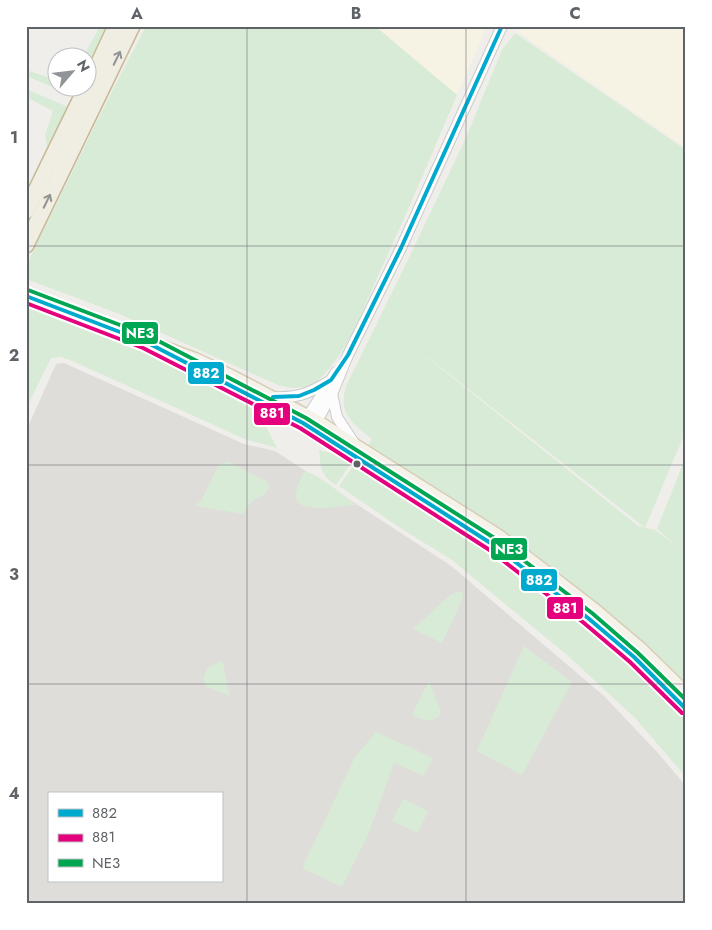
<svg xmlns="http://www.w3.org/2000/svg" width="712" height="930" font-family="Jost,sans-serif">
	<style>
		.commercial { fill: #f7f3e4 }
		.industrial { fill: #dfddda; fill-rule: evenodd }
		.green { fill: #d8ebd6; fill-rule: evenodd }
		.lines { fill: none; stroke-linecap: round; stroke-linejoin: round }
		.minor-casing { stroke: #cbcccc; stroke-width: 12 }
		.major-casing { stroke: #d7ceb8; stroke-width: 15 }
		.highway-casing { stroke: #c8b996; stroke-width: 18 }
		.minor { stroke: #fdfcfc; stroke-width: 10 }
		.major { stroke: #f4f2e9; stroke-width: 12 }
		.highway { stroke: #f0ede3; stroke-width: 15 }
		.bus-1-casing { stroke: #fff; stroke-width: 8 }
		.bus-2-casing { stroke: #fff; stroke-width: 8 }
		.bus-3-casing { stroke: #fff; stroke-width: 8 }
		.bus-1 { stroke: #00a9ce; stroke-width: 4 }
		.bus-2 { stroke: #e5007d; stroke-width: 4 }
		.bus-3 { stroke: #00a651; stroke-width: 4 }
		.oneway { stroke: #929393 }
		.grid { fill: none; stroke: #5f6368; stroke-width: 1; stroke-opacity: 0.55 }
		.bus-dot { fill: #5f6368; stroke: #fff; stroke-width: 2 }
		.line-badge { stroke: #fff; stroke-width: 2 }
		.badge-label { font-size: 14px; text-anchor: middle; font-weight: bold; fill: #fff }
		.neatline { fill: none; stroke: #5f6368; stroke-width: 2 }
		.grid-label { font-size: 16px; text-anchor: middle; font-weight: bold; fill: #5f6368 }
	</style>
	<rect width="100%" height="100%" fill="#efeeea"/>
	<!-- commercial -->
	<g class="commercial">
		<polygon points="375,26 487,26 457,95"/>
		<polygon points="521,26 686,26 686,148 518,32"/>
	</g>
	<!-- industrial -->
	<path class="industrial" d="M64 363 244 444 275 451 450 565 604 696 658 753 686 786V904H26V431L56 364ZM49 794H221V881H49Z"/>
	<!-- green -->
	<g class="green">
		<polygon points="100,26 106,26 88,66 88,58 83,57"/>
		<path d="M146 26H375L457 95C432 153 408 212 381 269 363 308 344 367 305 390L302 387 291 388 278 385 117 313 26 279V266L109 97Z"/>
		<path d="M515 33 686 150V430L645 528 655 530 678 547 657 529 686 456V777L634 717 567 655 452 560 402 529 339 486 372 439C351 422 337 413 347 384L404 268 465 140 502 50ZM428 358H429L644 527 638 526Z"/>
		<polygon points="26,70 57,80 58,88 77,88 74,96 26,76"/>
		<polygon points="26,89 68,107 47,147 45,135 53,111 26,97"/>
		<polygon points="26,306 88,328 150,355 249,407 264,423 277,448 247,440 70,360 60,357 51,358 26,409"/>
		<path d="M319 450 334 454 350 465 336 485C320 475 321 468 319 450Z"/>
		<polygon points="228,462 268,482 269,488 265,494 251,502 243,514 196,506 202,499 219,464"/>
		<path d="M304 471C321 475 342 495 356 505 343 505 300 515 296 498 295 489 301 479 304 471Z"/>
		<polygon points="456,592 461,592 463,594 463,598 442,643 413,629 448,597"/>
		<polygon points="524,646 572,682 522,775 477,751"/>
		<path d="M222 661C226 673 226 684 230 696L205 686C201 673 210 663 222 661Z"/>
		<path d="M429 681 440 709V715C430 724 422 720 412 715Z"/>
		<polygon points="376,732 433,758 424,776 394,763 368,835 342,887 304,869 303,866 355,757"/>
		<polygon points="403,799 428,811 418,833 392,821"/>
	</g>
	<g class="lines">
		<!-- minor casing -->
		<g class="minor-casing">
			<g id="minor">
				<polyline points="332,394 337,417 354,443"/>
				<path d="M274 397C297 398 308 394 328 382"/>
				<polyline points="305,421 336,372"/>
				<polyline points="314,426 332,394 348,355 401,248 502,26"/>
			</g>
		</g>
		<!-- major casing -->
		<g class="major-casing">
			<g id="major">
				<polyline points="26,296 195,359 231,376 317,421 499,536 595,610 641,649 686,693"/>
				<polyline points="202,371 287,414"/>
				<path d="M306 425C368 465 432 502 492 544 561 593 628 647 686 709"/>
			</g>
		</g>
		<!-- highway casing -->
		<g class="highway-casing">
			<g id="highway">
				<polyline points="88,86 116,26"/>
				<polyline points="26,211 86,88"/>
				<polyline points="26,245 132,26"/>
			</g>
		</g>
		<!-- minor -->
		<use href="#minor" class="minor"/>
		<!-- major -->
		<use href="#major" class="major"/>
		<!-- highway -->
		<use href="#highway" class="highway"/>
		<!-- bus-1 casing -->
		<g class="bus-1-casing">
			<g id="bus-1">
				<polyline points="26,296 146,342 303,423 492,544 588,618 634,657 686,709"/>
				<polyline points="273,397 299,396 314,390 331,380 348,355 401,248 502,26"/>
			</g>
		</g>
		<!-- bus-2 casing -->
		<g class="bus-2-casing">
			<polyline id="bus-2" points="26,303 143,348 300,428 488,549 584,623 630,662 682,713"/>
		</g>
		<!-- bus-3 casing -->
		<g class="bus-3-casing">
			<polyline id="bus-3" points="28,290 149,336 306,418 496,539 592,613 638,653 686,700"/>
		</g>
		<!-- bus-1 -->
		<use href="#bus-1" class="bus-1"/>
		<!-- bus-2 -->
		<use href="#bus-2" class="bus-2"/>
		<!-- bus-3 -->
		<use href="#bus-3" class="bus-3"/>
	</g>
	<!-- one-way arrows -->
	<defs><path id="oneway-shaft" d="M-6 0H5M1.5-3L5.5 0L1.5 3" fill="none" stroke-width="1.6" stroke-linecap="round" stroke-linejoin="round" transform="scale(1.25)"/></defs>
	<g class="oneway">
		<use href="#oneway-shaft" transform="translate(117 58) rotate(-64)"/>
		<use href="#oneway-shaft" transform="translate(47 201) rotate(-64)"/>
	</g>
	<!-- grid -->
	<path class="grid" d="M247 26V904M466 26V904M26 246H686M26 465H686M26 684H686"/>
	<!-- markers -->
	<circle class="bus-dot" cx="357" cy="464" r="4.5"/>
	<g class="line-badge">
		<rect x="121" y="321" width="38" height="24" rx="5" fill="#00a651"/>
		<rect x="187" y="361" width="38" height="24" rx="5" fill="#00a9ce"/>
		<rect x="253" y="402" width="38" height="24" rx="5" fill="#e5007d"/>
		<rect x="490" y="537" width="38" height="24" rx="5" fill="#00a651"/>
		<rect x="520" y="568" width="38" height="24" rx="5" fill="#00a9ce"/>
		<rect x="546" y="596" width="38" height="24" rx="5" fill="#e5007d"/>
	</g>
	<g class="badge-label">
		<text x="140" y="338">NE3</text>
		<text x="206" y="378">882</text>
		<text x="272" y="418">881</text>
		<text x="509" y="554">NE3</text>
		<text x="539" y="585">882</text>
		<text x="565" y="613">881</text>
	</g>
	<!-- border -->
	<rect width="712" height="930" fill="none" stroke="#ffffff" stroke-width="55"/>
	<!-- legend -->
	<rect x="48" y="792" width="175" height="90" fill="#ffffff" stroke="#bfc1c3"/>
	<rect x="58" y="809" width="25" height="8" fill="#00a9ce" stroke="#bfc1c3"/>
	<text x="92" y="818" font-size="15" fill="#5f6368">882</text>
	<rect x="58" y="834" width="25" height="8" fill="#e5007d" stroke="#bfc1c3"/>
	<text x="92" y="842" font-size="15" fill="#5f6368">881</text>
	<rect x="58" y="859" width="25" height="8" fill="#00a651" stroke="#bfc1c3"/>
	<text x="92" y="868" font-size="15" fill="#5f6368">NE3</text>
	<!-- north arrow -->
	<g transform="translate(72 72) rotate(62)"><circle r="24" fill="#ffffff" stroke="#bfc1c3"/>
	<path d="M0-4L9 19L0 12L-9 19Z" fill="#919496"/>
	<text y="-8" font-size="14" font-weight="bold" text-anchor="middle" fill="#5f6368">N</text>
	</g>
	<rect x="28" y="28" width="656" height="874" class="neatline"/>
	<g class="grid-label">
		<text x="137" y="19">A</text>
		<text x="356" y="19">B</text>
		<text x="575" y="19">C</text>
		<text x="14" y="143">1</text>
		<text x="14" y="361">2</text>
		<text x="14" y="580">3</text>
		<text x="14" y="799">4</text>
	</g>
</svg>
